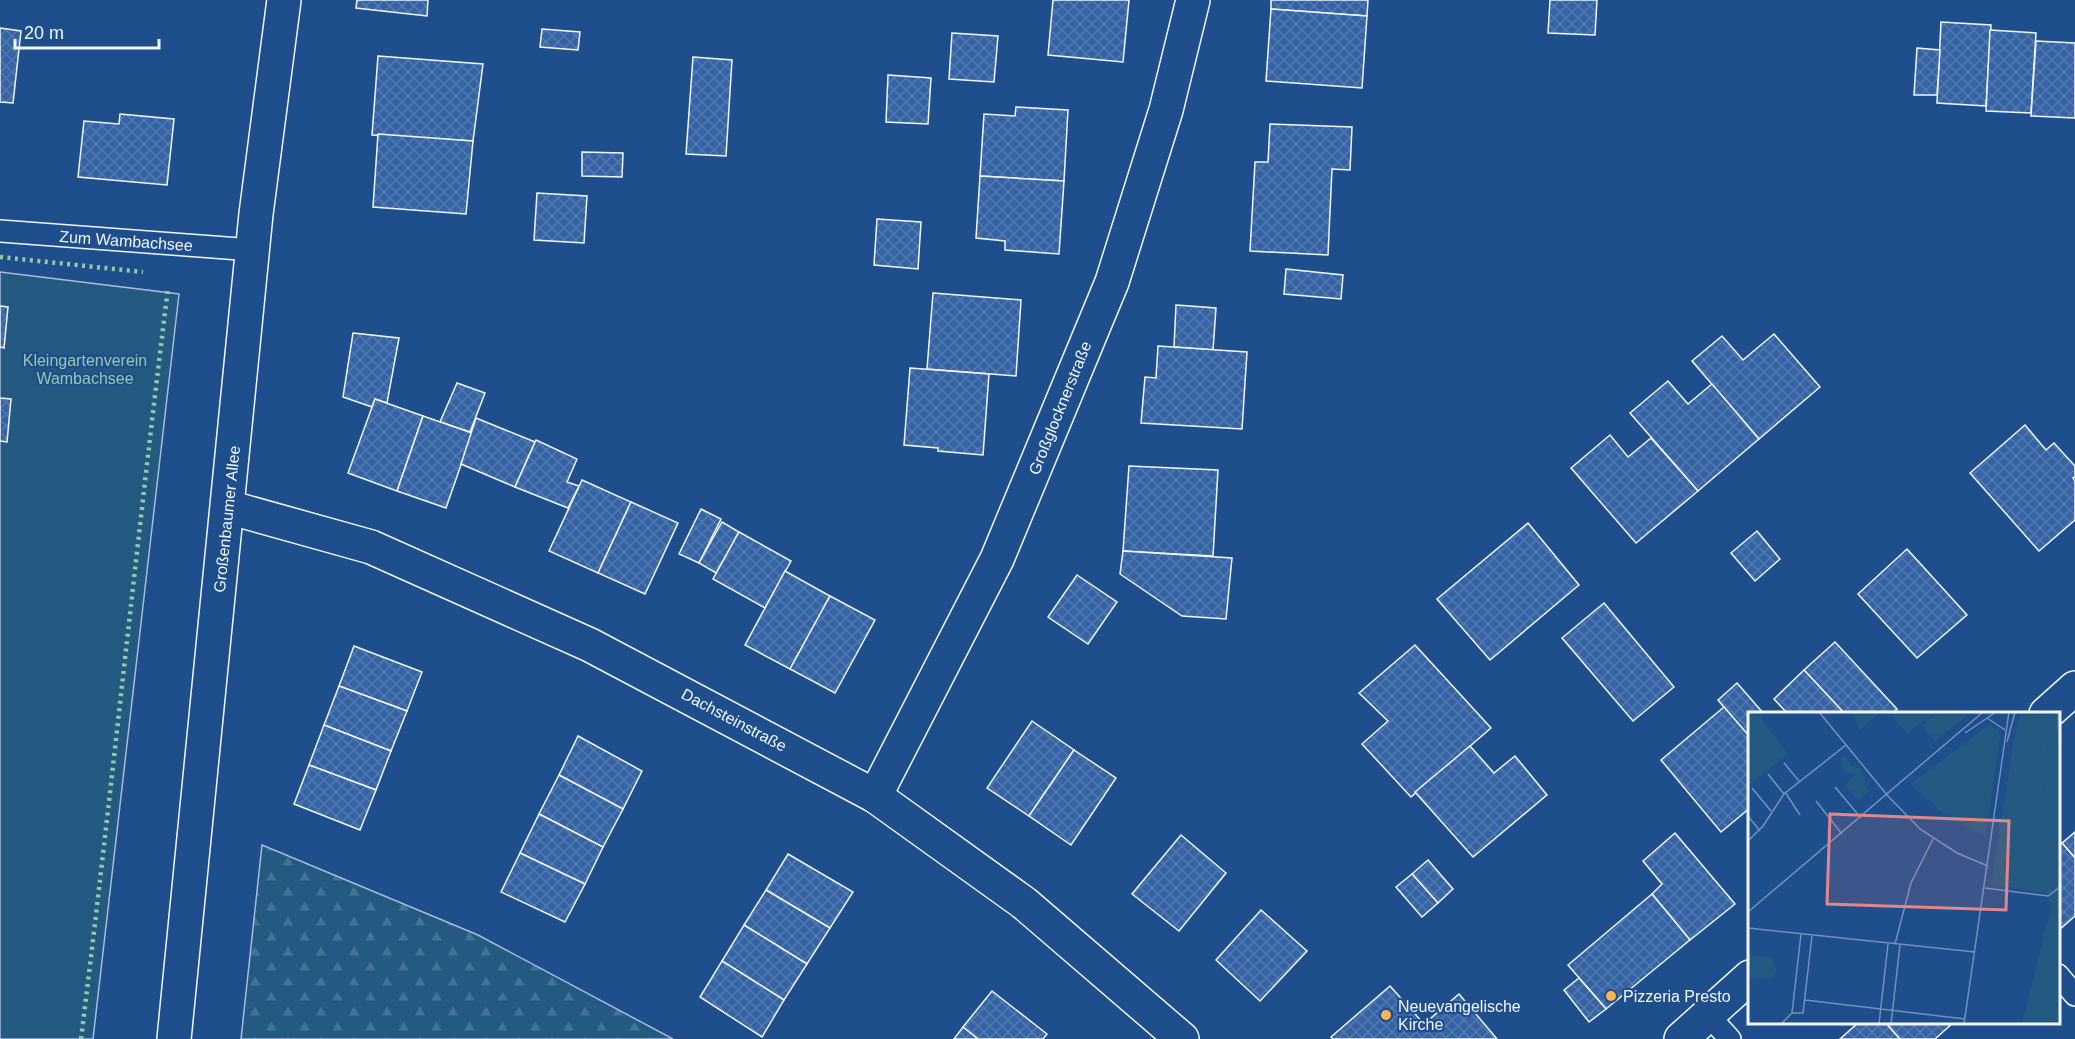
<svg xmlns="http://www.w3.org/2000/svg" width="2075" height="1039" font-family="Arial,sans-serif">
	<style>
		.forest { fill: url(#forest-firs); stroke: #a8bbd7; stroke-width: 1.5 }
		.garden { fill: #245a82; stroke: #a8bbd7; stroke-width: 1.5 }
		.building { fill: url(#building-cross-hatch); stroke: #f2f6ff; stroke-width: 1.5 }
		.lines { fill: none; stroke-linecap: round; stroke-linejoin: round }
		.lane-casing { stroke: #f2f6ff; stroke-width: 24 }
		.street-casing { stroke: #f2f6ff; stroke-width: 36 }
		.secondary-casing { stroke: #f2f6ff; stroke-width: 36 }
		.lane { stroke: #1f4e8c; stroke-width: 21 }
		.street { stroke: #1f4e8c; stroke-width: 33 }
		.secondary { stroke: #1f4e8c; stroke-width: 33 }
		.hedge { stroke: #97c8a6; stroke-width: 4.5; stroke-dasharray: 3 4.5; stroke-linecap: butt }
		.poi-dot { fill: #ffb74d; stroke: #1f4e8c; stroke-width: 2 }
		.labels { text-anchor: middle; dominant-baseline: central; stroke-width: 4.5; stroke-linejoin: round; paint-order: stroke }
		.street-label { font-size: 16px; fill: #f2f6ff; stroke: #1f4e8c }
		.park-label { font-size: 16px; fill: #97c8a6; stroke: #1f4e8c }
		.poi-label { font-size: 16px; fill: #f2f6ff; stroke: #1f4e8c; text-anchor: start }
		.inset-river { fill: none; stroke: #3b69a3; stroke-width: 3 }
		.inset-road { fill: none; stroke: #7391ba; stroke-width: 1.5 }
		.view { fill: #e38589; fill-opacity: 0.15; stroke: #e38589; stroke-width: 3 }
		.inset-edge { fill: none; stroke: #f2f6ff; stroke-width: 3 }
	</style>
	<defs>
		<pattern id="forest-firs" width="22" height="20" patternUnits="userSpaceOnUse" patternTransform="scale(1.5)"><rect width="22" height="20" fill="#245a82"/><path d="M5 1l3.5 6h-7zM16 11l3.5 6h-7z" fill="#447295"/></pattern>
		<pattern id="building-cross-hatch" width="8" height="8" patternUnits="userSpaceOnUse" patternTransform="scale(1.5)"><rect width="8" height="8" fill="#3563a3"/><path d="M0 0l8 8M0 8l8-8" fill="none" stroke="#537ab1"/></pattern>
	</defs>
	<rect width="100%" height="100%" fill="#1f4e8c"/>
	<!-- forest -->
	<polygon class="forest" points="262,845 478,935 673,1039 241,1039"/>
	<!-- garden -->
	<polygon class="garden" points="0,272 179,294 93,1039 0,1039"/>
	<!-- building -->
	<g class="building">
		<polygon points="357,0 428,0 427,16 356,8"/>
		<polygon points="1053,0 1129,0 1123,62 1048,55"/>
		<polygon points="1271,0 1368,0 1367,16 1271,9"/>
		<polygon points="1550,0 1597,0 1595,35 1548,33"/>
		<polygon points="1271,9 1367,16 1362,88 1266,81"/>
		<polygon points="1941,22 1991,25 1986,106 1937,103"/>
		<polygon points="0,28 21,31 13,103 0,102"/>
		<polygon points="542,29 580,32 578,50 540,47"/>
		<polygon points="1990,30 2036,33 2031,113 1986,111"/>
		<polygon points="952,33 998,36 994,82 949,79"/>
		<polygon points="2036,41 2075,43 2075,118 2031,116"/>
		<polygon points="1917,48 1940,50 1937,95 1914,95"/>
		<polygon points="378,56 483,64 473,141 372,135"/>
		<polygon points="693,57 732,60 726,156 686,154"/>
		<polygon points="888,75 931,78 928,124 886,122"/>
		<polygon points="1016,107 1068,110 1064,181 980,176 984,114 1015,116"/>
		<polygon points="120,114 174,119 167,185 78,177 84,121 119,124"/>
		<polygon points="1270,124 1352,127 1350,170 1332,169 1328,255 1250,251 1255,162 1268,162"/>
		<polygon points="378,134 473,141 466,214 373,207"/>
		<polygon points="582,152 623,153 622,177 582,176"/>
		<polygon points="980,176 1064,181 1059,254 1005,250 1005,241 976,238"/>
		<polygon points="537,193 587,196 584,243 534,240"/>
		<polygon points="877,219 921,222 918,269 874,265"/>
		<polygon points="1286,269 1343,275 1341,299 1284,294"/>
		<polygon points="933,293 1021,300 1016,376 927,369"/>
		<polygon points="1176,305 1216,308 1213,350 1174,347"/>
		<polygon points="0,306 8,307 4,348 0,347"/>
		<polygon points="353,333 399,338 387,403 375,399 372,407 343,397"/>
		<polygon points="1774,334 1820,387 1759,439 1692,361 1722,336 1743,360"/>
		<polygon points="1158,346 1247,352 1242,429 1141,423 1145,377 1156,378"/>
		<polygon points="910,368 989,374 983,455 938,451 938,448 904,445"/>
		<polygon points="1668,381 1688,404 1712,384 1759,439 1698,491 1630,413"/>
		<polygon points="457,383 485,393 470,432 440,422"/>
		<polygon points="0,398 11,399 7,442 0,441"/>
		<polygon points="375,399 423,416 397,491 348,473"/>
		<polygon points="423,416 472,433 446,508 397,491"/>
		<polygon points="476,418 535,442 515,487 461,464"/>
		<polygon points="2025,425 2046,450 2054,443 2075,466 2075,477 2073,478 2075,481 2075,520 2039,551 1970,473"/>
		<polygon points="1610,435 1628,457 1651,438 1698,491 1636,543 1571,468"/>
		<polygon points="536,440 577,459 567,482 579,486 568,508 515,487"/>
		<polygon points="1129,466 1218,470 1213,556 1123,551"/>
		<polygon points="582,480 631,502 598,573 549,551"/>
		<polygon points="631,502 678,523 645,594 598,573"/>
		<polygon points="701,509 721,519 699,563 679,554"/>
		<polygon points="722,522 739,532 716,573 699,563"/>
		<polygon points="1528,523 1579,585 1490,660 1437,599"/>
		<polygon points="1757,531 1780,559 1755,581 1731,553"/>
		<polygon points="739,532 791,561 765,608 713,579"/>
		<polygon points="1907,549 1967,615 1917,658 1858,594"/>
		<polygon points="1123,551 1232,558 1226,619 1182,616 1120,574"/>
		<polygon points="785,571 830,596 790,669 745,645"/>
		<polygon points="1077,575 1117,602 1088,644 1048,617"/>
		<polygon points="830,596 875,620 835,693 790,669"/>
		<polygon points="1604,603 1674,687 1633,721 1562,638"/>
		<polygon points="1835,642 1897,709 1892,714 1845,714 1804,670"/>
		<polygon points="1415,645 1491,728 1411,797 1362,744 1388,721 1359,693"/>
		<polygon points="354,646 422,672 407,711 339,686"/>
		<polygon points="1804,670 1845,714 1788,714 1774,699"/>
		<polygon points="1737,683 1764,714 1750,714 1748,736 1718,700"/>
		<polygon points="339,686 407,711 391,751 324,725"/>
		<polygon points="1724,707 1750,737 1750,808 1721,832 1661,760"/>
		<polygon points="1032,721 1074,750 1029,816 987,788"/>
		<polygon points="324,725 391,751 376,790 309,765"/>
		<polygon points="578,736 642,771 623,809 559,775"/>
		<polygon points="1470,746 1494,773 1515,756 1547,795 1473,857 1415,792"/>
		<polygon points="1074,750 1116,778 1071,845 1029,816"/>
		<polygon points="309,765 376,790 360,830 294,804"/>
		<polygon points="559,775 623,809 603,847 539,814"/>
		<polygon points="539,814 603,847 585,884 520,853"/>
		<polygon points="2075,832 2075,858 2062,843"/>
		<polygon points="1675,833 1735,904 1690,940 1652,894 1662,884 1643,861"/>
		<polygon points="1181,835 1226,873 1179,931 1132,894"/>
		<polygon points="2062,843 2075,858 2075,916 2059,930 2058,846"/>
		<polygon points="520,853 585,884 565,922 501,892"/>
		<polygon points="788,854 853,892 830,928 766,890"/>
		<polygon points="1428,860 1453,889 1438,903 1412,874"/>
		<polygon points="1412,874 1438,903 1422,917 1396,887"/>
		<polygon points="766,890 830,928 807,964 744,925"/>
		<polygon points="1652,894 1690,940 1606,1009 1568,965"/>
		<polygon points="1261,910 1307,951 1260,1001 1216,960"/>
		<polygon points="744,925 807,964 784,1000 722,961"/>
		<polygon points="722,961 784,1000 762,1037 700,997"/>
		<polygon points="1579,978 1606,1009 1589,1022 1564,990"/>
		<polygon points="1390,986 1424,1024 1459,994 1497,1039 1333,1039 1331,1037"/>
		<polygon points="992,991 1047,1034 1043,1039 978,1039 963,1027"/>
		<polygon points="1859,1022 1885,1022 1900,1039 1840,1039"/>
		<polygon points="1885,1022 1954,1022 1935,1039 1900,1039"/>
		<polygon points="963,1027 978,1039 954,1039"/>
	</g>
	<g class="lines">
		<!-- lane casing -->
		<g class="lane-casing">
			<g id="lane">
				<polyline points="0,231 253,250"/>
				<polyline points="2058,975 2075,995"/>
				<polyline points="1708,1015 1730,1039"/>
			</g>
		</g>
		<!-- street casing -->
		<g class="street-casing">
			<g id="street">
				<polyline points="228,507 371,547 590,645 875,796 1024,903 1182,1039"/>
				<polyline points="875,796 997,559 1112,282 1166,110 1193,0"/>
			</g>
		</g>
		<!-- secondary casing -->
		<g class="secondary-casing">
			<g id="secondary">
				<polyline points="2046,714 2075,688"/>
				<polyline points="174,1039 256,214 284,0"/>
				<polyline points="1681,1039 1750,977"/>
			</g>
		</g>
		<!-- lane -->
		<use href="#lane" class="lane"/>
		<!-- street -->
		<use href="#street" class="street"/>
		<!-- secondary -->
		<use href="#secondary" class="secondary"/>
		<!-- hedge -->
		<g class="hedge">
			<polyline points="0,257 143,272"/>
			<path d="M81 1039C112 789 137 538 168 288"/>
		</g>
	</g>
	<!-- markers -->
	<g class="poi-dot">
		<circle cx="1611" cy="996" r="6"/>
		<circle cx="1386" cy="1015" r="6"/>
	</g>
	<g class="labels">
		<!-- street labels -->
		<g class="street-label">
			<text transform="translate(126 241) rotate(4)">Zum Wambachsee</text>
			<text transform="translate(1060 408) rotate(-68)">Großglocknerstraße</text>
			<text transform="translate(227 519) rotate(-84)">Großenbaumer Allee</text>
			<text transform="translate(734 720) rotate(28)">Dachsteinstraße</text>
		</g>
		<!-- park labels -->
		<g class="park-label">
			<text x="85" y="360">Kleingartenverein<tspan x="85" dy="18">Wambachsee</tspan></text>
		</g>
		<!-- poi labels -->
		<g class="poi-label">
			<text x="1623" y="996">Pizzeria Presto</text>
			<text x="1398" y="1006">Neuevangelische<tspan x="1398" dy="18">Kirche</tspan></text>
		</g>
	</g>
	<!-- overview -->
	<g transform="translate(1748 712)">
		<rect width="312" height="312" fill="#1f4e8c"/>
		<path d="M0 0H8L40 42 0 74ZM97 43 104 54 112 56 117 67 115 71 122 79 110 88 97 73 108 63 96 59 92 48ZM0 243 23 245 28 257 27 263 21 267 0 265Z" fill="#245a82"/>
		<path d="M103 0H133L112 18ZM141 0H186L159 22ZM303 0H312V312H274L303 195 298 181 302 149 294 90ZM241 13 250 18 252 25 238 125 191 98 163 72Z" fill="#245a82"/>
		<path d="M190 0 219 3 187 29 174 13ZM274 0H303L294 90 302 149 298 181 243 172 267 21ZM0 5 30 44 0 67Z" fill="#245a82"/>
		<path class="inset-river" d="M310 0 312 31"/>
		<path class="inset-road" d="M71 0 140 84 172 117 209 141 240 154M239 6 257 18M217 21 248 0M259 30 267 0M36 51 51 69M20 62 36 82M87 75 113 106M4 76 23 99M37 80 52 103M68 89 94 122M0 104 12 119M0 129 15 114 36 82 98 33M237 176 300 184 312 175M0 200 235 0M0 216 227 240M147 232 163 171 185 127M57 288 217 307M44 301H55L64 224M33 312 44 301 53 222M131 312 140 232M143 312 152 233M216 312 261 0"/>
		<path class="view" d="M82 102 261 109 258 198 79 192Z"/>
		<rect width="312" height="312" class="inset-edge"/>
	</g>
	<!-- scale -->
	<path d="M15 39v9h144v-9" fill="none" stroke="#f2f6ff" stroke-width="3"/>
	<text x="24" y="39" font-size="18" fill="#f2f6ff" stroke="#1f4e8c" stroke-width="4.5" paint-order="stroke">20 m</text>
</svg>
